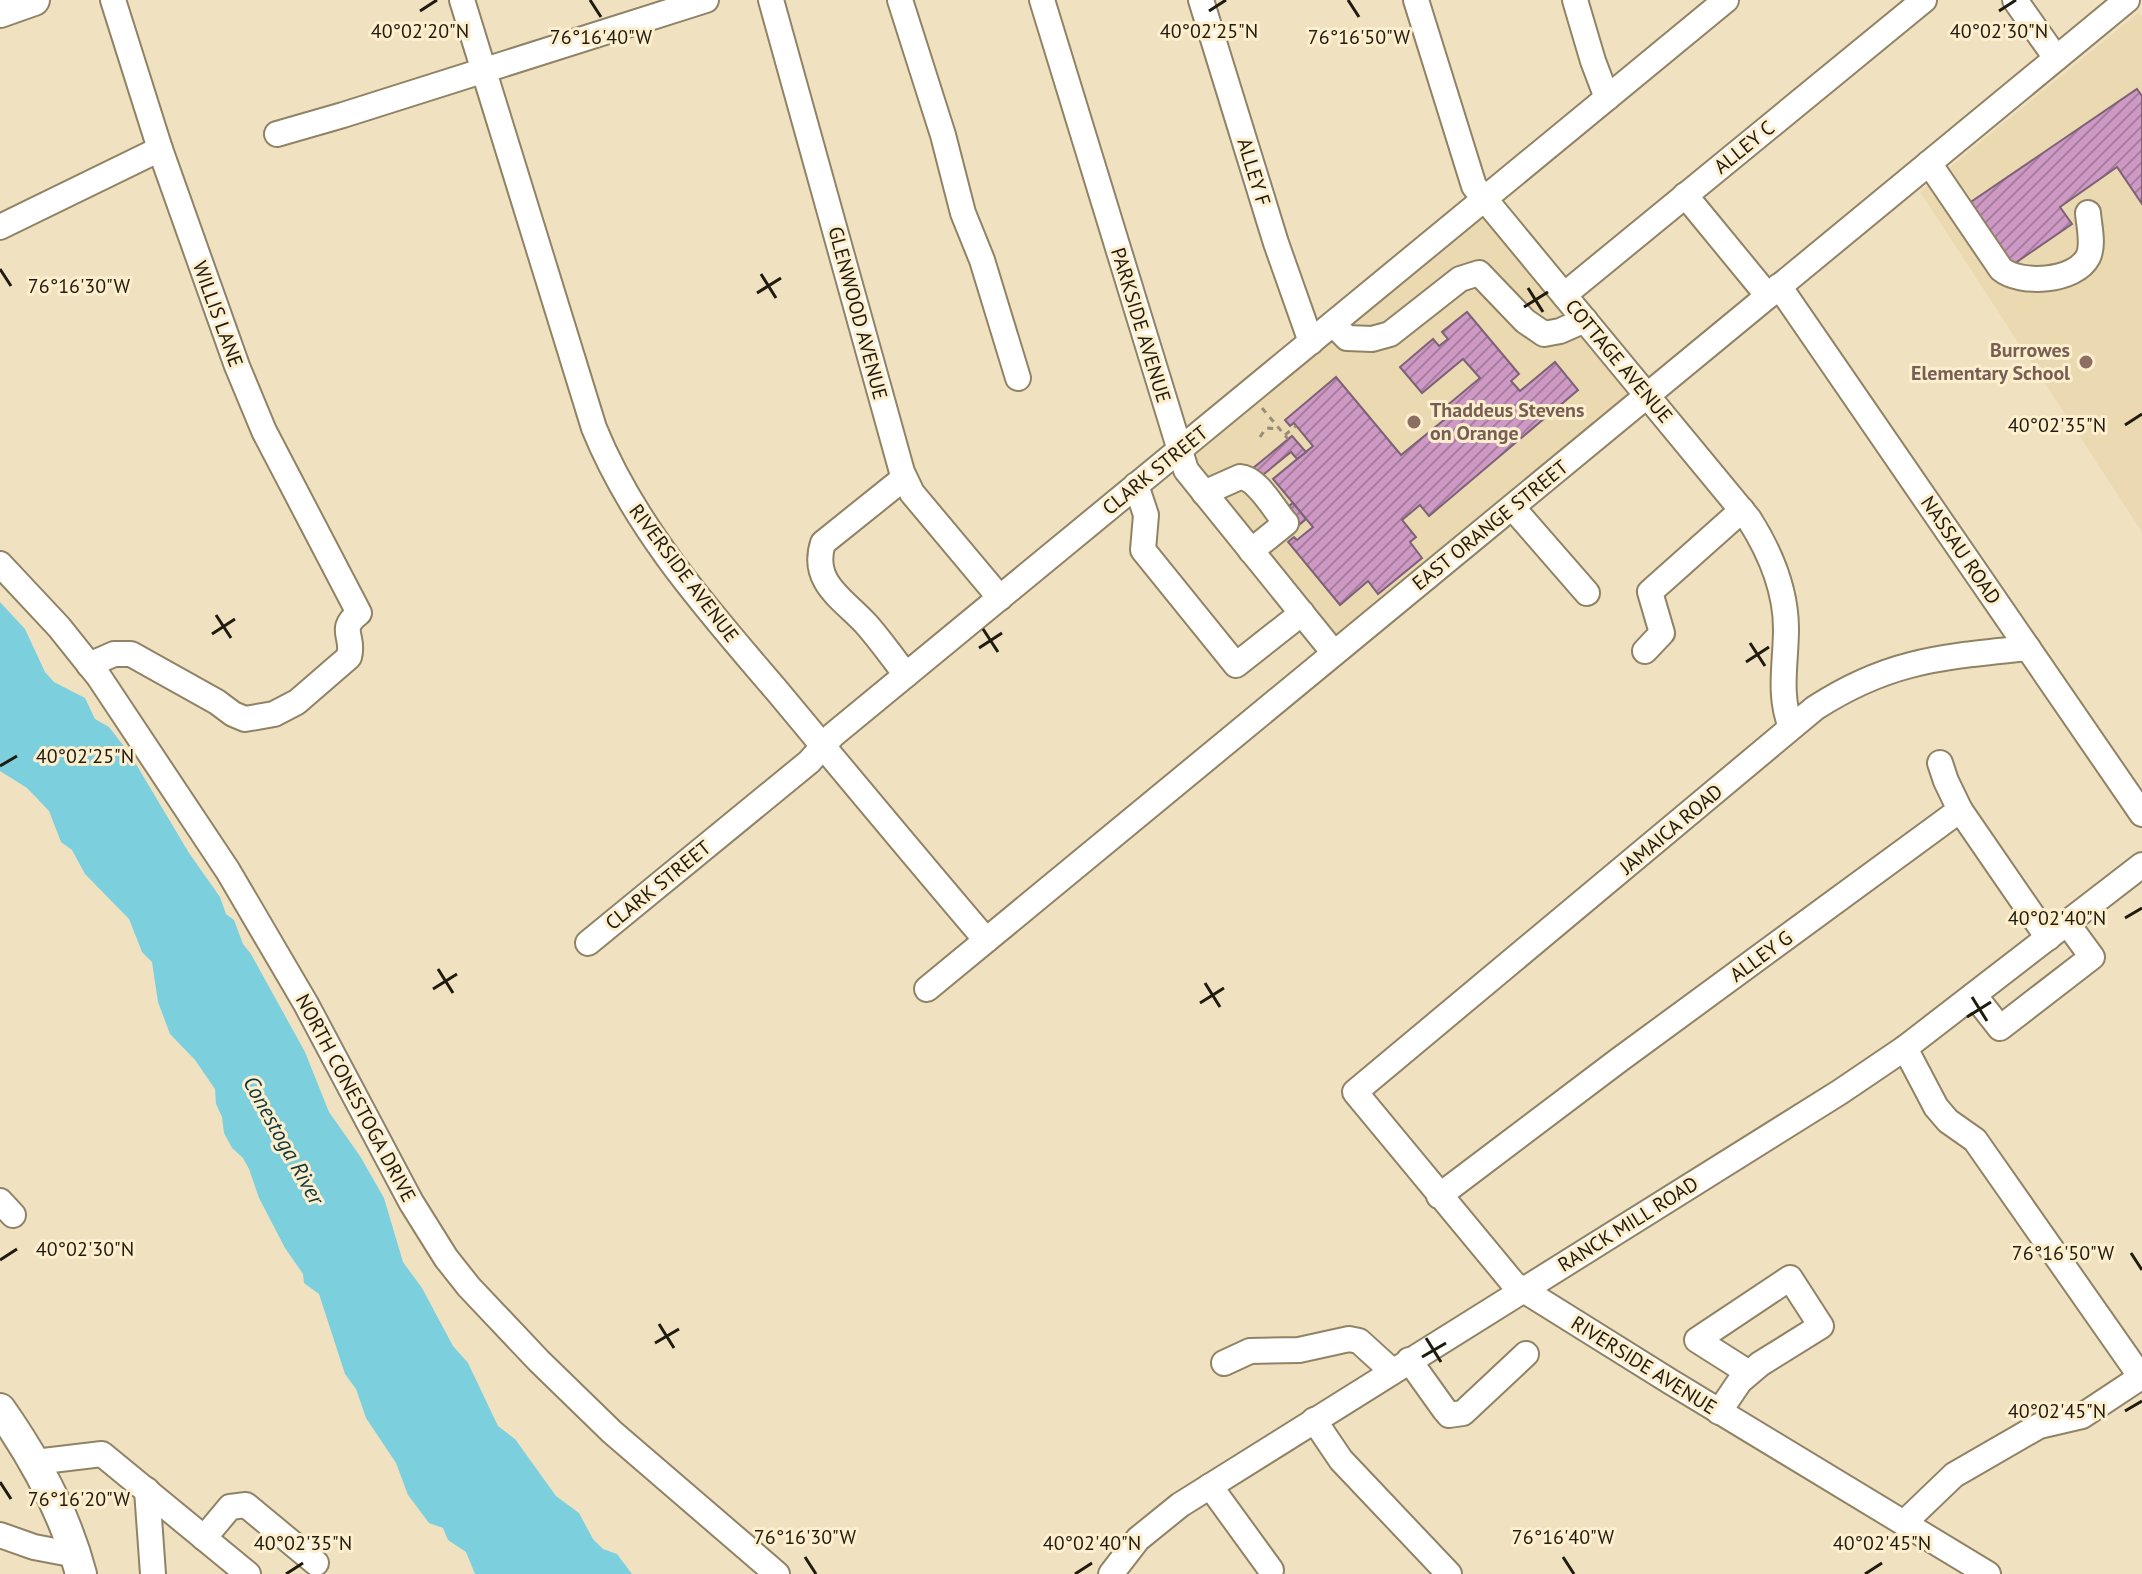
<svg xmlns="http://www.w3.org/2000/svg" width="2142" height="1574" font-family="'PT Sans',sans-serif">
	<style>
		.built { fill: #ebd9b1 }
		.water { fill: #7cd0de }
		.building { fill: url(#building-hatch); stroke: #7c6277; stroke-width: 2 }
		.lines { fill: none; stroke-linecap: round; stroke-linejoin: round }
		.minor-casing { stroke: #908365; stroke-width: 28 }
		.major-casing { stroke: #908365; stroke-width: 34 }
		.path { stroke: #988d75; stroke-width: 3; stroke-dasharray: 6 6; stroke-linecap: butt }
		.minor { stroke: #fff; stroke-width: 24 }
		.major { stroke: #fff; stroke-width: 30 }
		.ticks { fill: none; stroke: #201b0f; stroke-width: 3 }
		.education-dot { fill: #8d6e63; stroke: #fdefce; stroke-width: 3 }
		.labels { text-anchor: middle; dominant-baseline: central; stroke-width: 6; stroke-linejoin: round; paint-order: stroke }
		.street-label { font-size: 20px; fill: #201b0f; stroke: #fdefce }
		.education-label { font-size: 20px; font-weight: bold; fill: #785e54; stroke: #fdefce; text-anchor: end }
		.water-label { font-size: 22px; font-style: italic; fill: #0e373e; stroke: #fdefce }
		.ticks-label { font-size: 20px; text-anchor: middle; fill: #201b0f; stroke: #fdefce; stroke-width: 6; stroke-linejoin: round; paint-order: stroke }
	</style>
	<defs>
		<pattern id="building-hatch" width="6" height="6" patternUnits="userSpaceOnUse" patternTransform="scale(2)"><rect width="6" height="6" fill="#ce9ac5"/><path d="M-1 1l2-2M0 6l6-6M5 7l2-2" fill="none" stroke="#a77d9e"/></pattern>
	</defs>
	<rect width="100%" height="100%" fill="#f0e2c1"/>
	<!-- built -->
	<g class="built">
		<polygon points="2139,12 2142,17 2142,532 1920,192"/>
		<polygon points="1485,199 1647,395 1334,653 1180,450"/>
	</g>
	<!-- water -->
	<polygon class="water" points="0,602 25,629 45,672 54,682 85,698 95,719 109,727 130,754 189,853 220,897 226,914 234,920 243,944 251,954 305,1052 329,1112 360,1156 384,1198 403,1262 422,1288 453,1346 468,1363 498,1426 515,1439 556,1496 579,1513 593,1539 603,1549 617,1554 632,1574 475,1574 466,1552 448,1540 443,1528 429,1523 408,1495 396,1463 366,1418 356,1389 345,1374 319,1294 304,1283 303,1274 285,1248 259,1198 249,1169 243,1158 232,1148 224,1133 222,1117 216,1104 215,1089 195,1060 170,1034 158,1002 152,962 142,952 129,919 85,874 72,850 61,842 49,811 27,788 0,771"/>
	<!-- building -->
	<g class="building">
		<polygon points="2137,89 2142,96 2142,204 2117,167 2060,207 2072,224 2005,270 1962,208"/>
		<polygon points="1467,312 1519,374 1511,381 1520,391 1555,362 1578,390 1429,516 1420,505 1402,520 1416,537 1410,542 1422,558 1378,594 1368,581 1340,605 1288,542 1294,537 1297,540 1313,527 1273,479 1313,446 1294,423 1290,426 1285,420 1336,377 1401,455 1450,415 1444,408 1480,378 1463,359 1422,393 1400,367 1433,339 1439,346 1448,339 1442,332"/>
		<polygon points="1292,436 1306,452 1297,459 1291,452 1259,478 1252,469"/>
		<polygon points="1293,503 1306,519 1299,525 1285,509"/>
	</g>
	<g class="lines">
		<!-- minor casing -->
		<g class="minor-casing">
			<g id="minor">
				<path d="M462 0 594 428C635 529 708 610 778 692 847 775 916 858 986 940"/>
				<polyline points="771,0 902,472 912,493 1000,598"/>
				<polyline points="900,0 943,135 963,213 982,260 1018,378"/>
				<polyline points="1042,0 1186,470 1334,653"/>
				<polyline points="1201,0 1276,243 1311,342"/>
				<path d="M1416 0 1474 186 1749 519C1770 552 1786 588 1786 629 1786 662 1778 695 1791 727"/>
				<polyline points="1575,0 1593,61 1607,98"/>
				<polyline points="2015,0 2056,58"/>
				<polyline points="277,134 343,115 706,0"/>
				<path d="M1929 163 2001 269C2020 285 2075 282 2088 257 2094 245 2089 226 2088 213"/>
				<polyline points="1685,195 1768,296"/>
				<polyline points="0,227 160,149"/>
				<polyline points="1779,286 2142,814"/>
				<polyline points="1564,295 1924,0"/>
				<polyline points="1333,324 1347,338 1372,339 1390,334 1460,279 1479,273 1525,321 1544,334 1560,331 1585,320"/>
				<path d="M904 478 823 543C810 583 845 600 867 625 881 641 893 658 906 675"/>
				<polyline points="1136,485 1146,515 1143,550 1236,665 1302,613"/>
				<path d="M1204 493 1240 477C1258 478 1274 510 1286 523L1251 551"/>
				<polyline points="1513,508 1587,593"/>
				<polyline points="0,564 59,627 99,677 228,871 306,1004 411,1202 446,1258 469,1287 539,1361 612,1432 777,1574"/>
				<polyline points="1645,651 1662,633 1650,592 1742,510"/>
				<path d="M89 665 114 654H131L217 702 233 714 245 719 274 714 297 702 349 657C355 636 337 630 359 613L264 431 237 366 160 149 113 0"/>
				<polyline points="1940,763 1946,781 1960,810"/>
				<polyline points="588,943 809,762 833,735 1726,0"/>
				<polyline points="927,989 2127,0"/>
				<polyline points="1974,995 2000,1028 2092,957 2067,923"/>
				<polyline points="1439,1196 1619,1060 1960,810 2048,938"/>
				<polyline points="0,1201 13,1215"/>
				<polyline points="1409,1360 1444,1409 1449,1415 1463,1413 1526,1354"/>
				<polyline points="1224,1363 1250,1351 1299,1350 1349,1339 1359,1341 1392,1371"/>
				<polyline points="1719,1412 1740,1381 1760,1364 1821,1326 1790,1278 1697,1340 1749,1373"/>
				<polyline points="1314,1420 1341,1460 1449,1574"/>
				<polyline points="35,1462 102,1454 248,1574"/>
				<polyline points="1210,1486 1271,1570"/>
				<polyline points="147,1490 153,1574"/>
				<polyline points="1904,1523 1954,1475 2039,1426 2082,1416 2141,1377 1975,1140 1948,1121 1936,1107 1905,1048"/>
				<polyline points="0,1535 34,1547 76,1555"/>
				<polyline points="204,1538 230,1507 246,1505 316,1563"/>
				<polyline points="1111,1574 1138,1539 1180,1505 1840,1092 1905,1048 2142,865"/>
				<path d="M1988 1574 1671 1382 1514 1284 1355 1092 1815 708C1889 660 1942 657 2028 648"/>
			</g>
		</g>
		<!-- major casing -->
		<g class="major-casing">
			<g id="major">
				<polyline points="0,12 34,0"/>
				<path d="M0 1409C36 1460 65 1513 81 1574"/>
			</g>
		</g>
		<!-- path -->
		<g class="path">
			<polyline points="1262,408 1288,439"/>
			<polyline points="1285,435 1296,426"/>
			<polyline points="1260,437 1266,428 1279,429"/>
		</g>
		<!-- minor -->
		<use href="#minor" class="minor"/>
		<!-- major -->
		<use href="#major" class="major"/>
	</g>
	<!-- ticks -->
	<path class="ticks" d="M590 0 601 17M1348 0 1359 17M420 11 437 0M1209 11 1226 0M1999 11 2016 0M0 269 11 286M761 274 776 298M1528 288 1543 312M757 293 781 278M1524 307 1548 292M2125 425 2142 414M216 615 231 638M983 629 998 652M212 634 235 619M1750 643 1765 666M979 648 1002 633M1746 662 1769 647M0 766 17 756M2125 918 2142 908M438 969 453 993M1205 983 1220 1007M433 989 457 974M1972 997 1987 1021M1200 1003 1224 988M1967 1017 1991 1002M2131 1253 2142 1270M0 1260 17 1249M659 1324 674 1348M1426 1338 1441 1362M655 1343 679 1329M1422 1357 1446 1343M2125 1411 2142 1401M0 1482 11 1499M805 1557 816 1574M1563 1557 1574 1574M286 1574 303 1563M1075 1574 1092 1563M1865 1574 1882 1563"/>
	<!-- markers -->
	<g class="education-dot">
		<circle cx="2086" cy="362" r="8"/>
		<circle cx="1414" cy="422" r="8"/>
	</g>
	<g class="labels">
		<!-- street labels -->
		<g class="street-label">
			<text transform="translate(1744 147) rotate(-39)">ALLEY C</text>
			<text transform="translate(1254 172) rotate(73)">ALLEY F</text>
			<text transform="translate(858 313) rotate(75)">GLENWOOD AVENUE</text>
			<text transform="translate(218 314) rotate(70)">WILLIS LANE</text>
			<text transform="translate(1141 325) rotate(73)">PARKSIDE AVENUE</text>
			<text transform="translate(1619 361) rotate(50)">COTTAGE AVENUE</text>
			<text transform="translate(1155 470) rotate(-39)">CLARK STREET</text>
			<text transform="translate(1490 525) rotate(-39)">EAST ORANGE STREET</text>
			<text transform="translate(1961 550) rotate(56)">NASSAU ROAD</text>
			<text transform="translate(684 573) rotate(53)">RIVERSIDE AVENUE</text>
			<text transform="translate(1671 829) rotate(-40)">JAMAICA ROAD</text>
			<text transform="translate(658 885) rotate(-39)">CLARK STREET</text>
			<text transform="translate(1761 956) rotate(-36)">ALLEY G</text>
			<text transform="translate(356 1098) rotate(62)">NORTH CONESTOGA DRIVE</text>
			<text transform="translate(1628 1224) rotate(-32)">RANCK MILL ROAD</text>
			<text transform="translate(1644 1365) rotate(32)">RIVERSIDE AVENUE</text>
		</g>
		<!-- education labels -->
		<g class="education-label">
			<text x="2070" y="350">Burrowes<tspan x="2070" dy="23">Elementary School</tspan></text>
			<text x="1430" y="410" text-anchor="start">Thaddeus Stevens<tspan x="1430" dy="23">on Orange</tspan></text>
		</g>
		<!-- water labels -->
		<g class="water-label">
			<text transform="translate(284 1140) rotate(61)">Conestoga River</text>
		</g>
	</g>
	<g class="ticks-label">
		<text x="420" y="38">40°02'20"N</text>
		<text x="1209" y="38">40°02'25"N</text>
		<text x="1999" y="38">40°02'30"N</text>
		<text x="601" y="44">76°16'40"W</text>
		<text x="1359" y="44">76°16'50"W</text>
		<text x="79" y="293">76°16'30"W</text>
		<text x="2057" y="432">40°02'35"N</text>
		<text x="85" y="763">40°02'25"N</text>
		<text x="2057" y="925">40°02'40"N</text>
		<text x="85" y="1256">40°02'30"N</text>
		<text x="2063" y="1260">76°16'50"W</text>
		<text x="2057" y="1418">40°02'45"N</text>
		<text x="79" y="1506">76°16'20"W</text>
		<text x="805" y="1544">76°16'30"W</text>
		<text x="1563" y="1544">76°16'40"W</text>
		<text x="303" y="1550">40°02'35"N</text>
		<text x="1092" y="1550">40°02'40"N</text>
		<text x="1882" y="1550">40°02'45"N</text>
	</g>
</svg>
